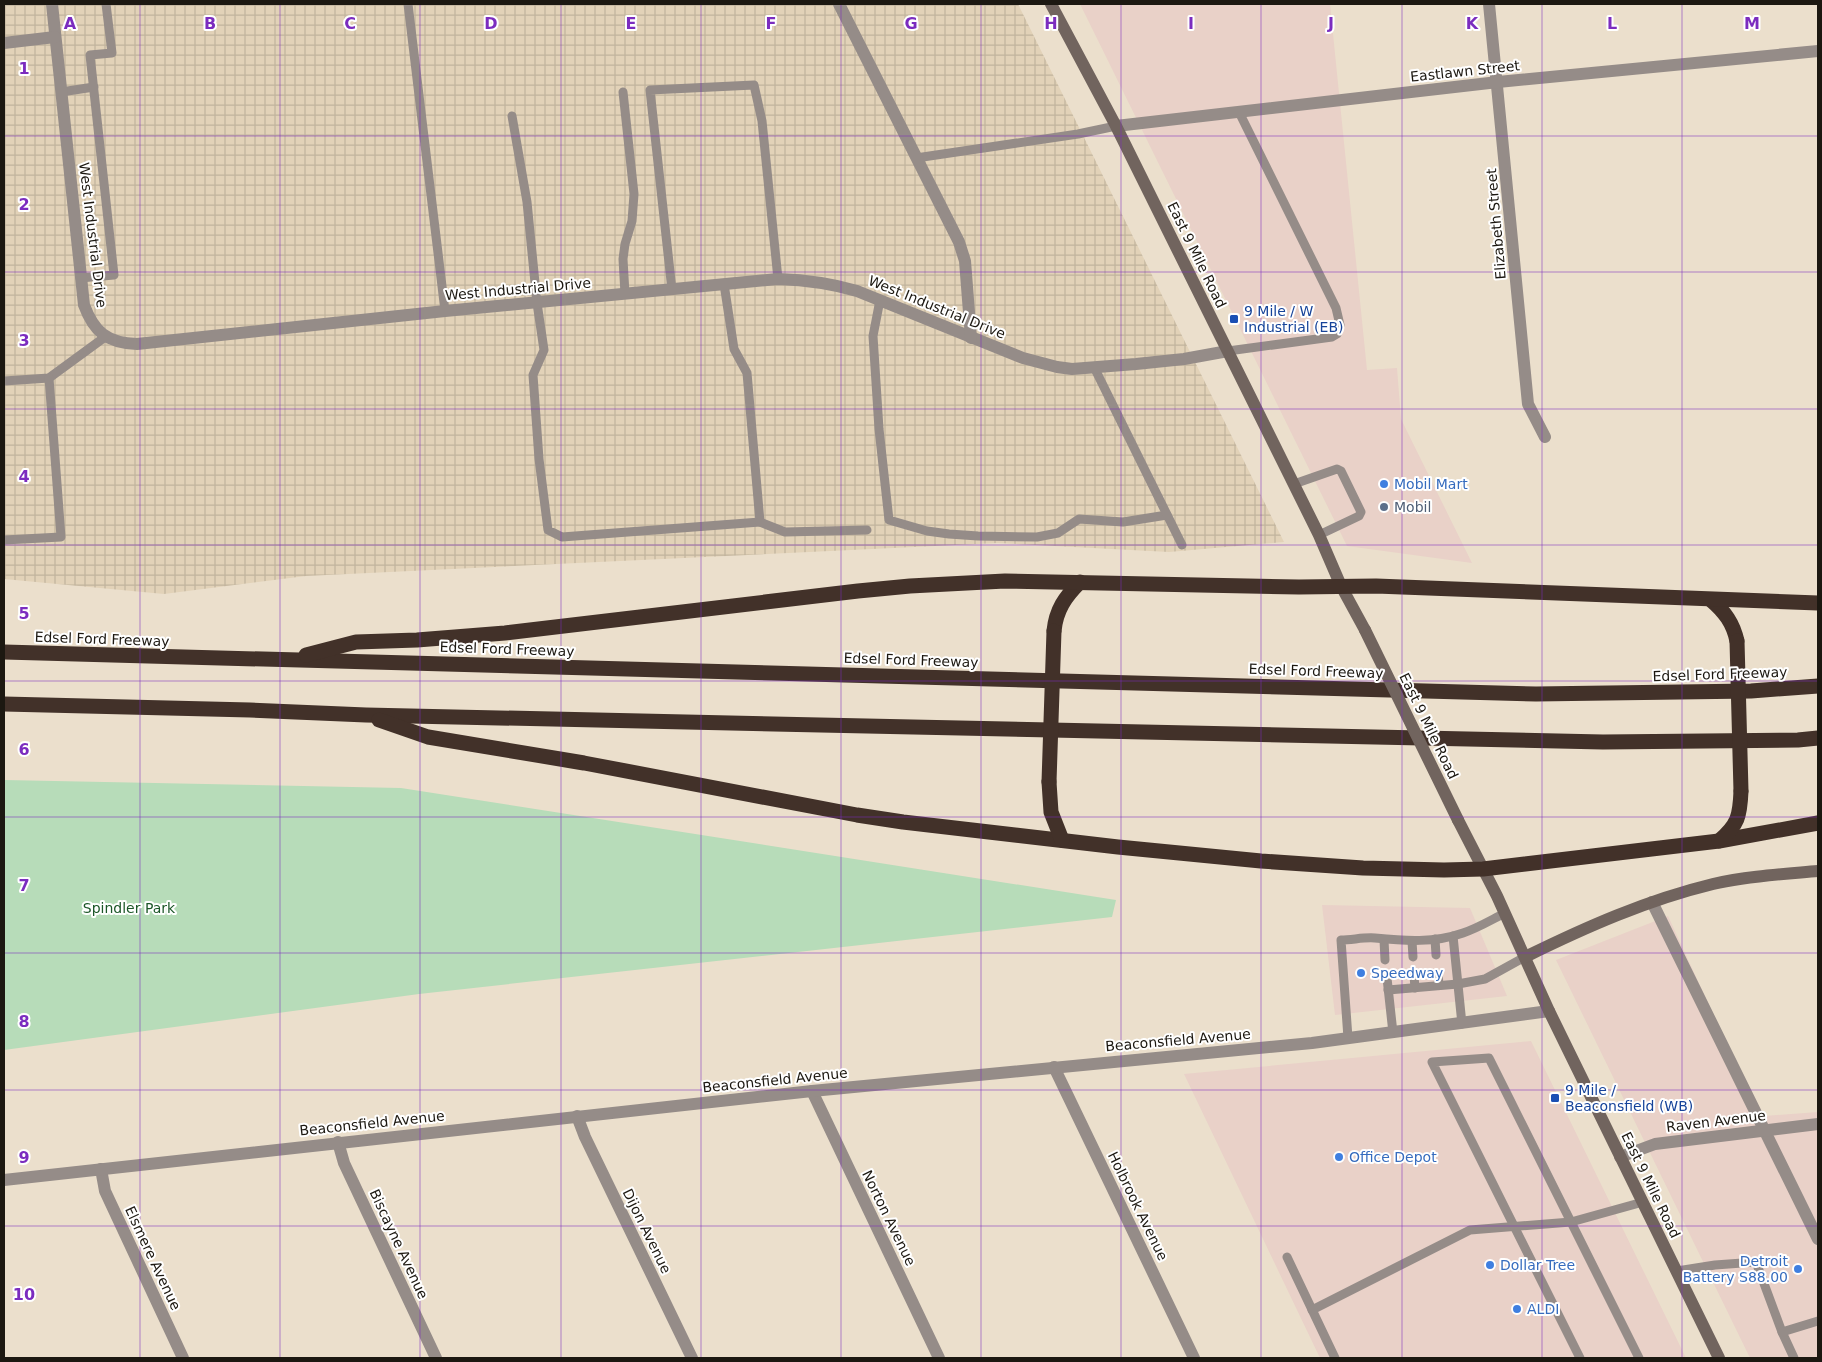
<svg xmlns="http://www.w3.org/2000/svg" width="1822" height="1362" font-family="'DejaVu Sans',sans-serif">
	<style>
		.commercial { fill: #e9d1c8 }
		.industrial { fill: url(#industrial-grid) }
		.green { fill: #b7dcb9 }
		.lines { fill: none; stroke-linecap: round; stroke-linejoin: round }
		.lane { stroke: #958c88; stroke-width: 9 }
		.street { stroke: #958c88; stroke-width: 12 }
		.secondary { stroke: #71645e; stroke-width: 12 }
		.highway { stroke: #423129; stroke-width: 15 }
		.secondary-bridge { stroke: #71645e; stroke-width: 12 }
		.highway-bridge { stroke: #423129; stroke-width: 15 }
		.grid { fill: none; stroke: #7b2cbf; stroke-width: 1; stroke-opacity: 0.55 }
		.transit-dot { fill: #1a4fb4; stroke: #fff; stroke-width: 2 }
		.shop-dot { fill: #3f7fe0; stroke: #fff; stroke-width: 2 }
		.service-dot { fill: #5c6f8a; stroke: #fff; stroke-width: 2 }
		.labels { text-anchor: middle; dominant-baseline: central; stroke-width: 4; stroke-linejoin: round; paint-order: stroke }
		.street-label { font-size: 14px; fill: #1c1811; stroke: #fff }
		.transit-label { font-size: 14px; fill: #164399; stroke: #fff; text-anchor: start }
		.shop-label { font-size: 14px; fill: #366cbe; stroke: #fff; text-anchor: start }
		.service-label { font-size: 14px; fill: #4e5e75; stroke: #fff; text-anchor: start }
		.park-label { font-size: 14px; fill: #1b5627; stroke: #fff }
		.grid-label { font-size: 16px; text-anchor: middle; font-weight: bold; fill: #7b2cbf; stroke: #fff; stroke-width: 4; stroke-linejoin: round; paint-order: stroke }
	</style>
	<defs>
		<pattern id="industrial-grid" width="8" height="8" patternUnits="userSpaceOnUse" patternTransform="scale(1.25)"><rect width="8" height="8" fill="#e2d2b8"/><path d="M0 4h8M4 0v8" fill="none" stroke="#c1b49d"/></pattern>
	</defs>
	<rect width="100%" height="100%" fill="#ebdfcc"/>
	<!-- commercial -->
	<g class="commercial">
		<polygon points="1080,4 1330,4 1367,370 1397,368 1401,419 1472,563 1347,546"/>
		<polygon points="1322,905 1470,908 1507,996 1335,1015"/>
		<polygon points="1668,916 1721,1031 1764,1116 1818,1112 1818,1358 1750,1358 1556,960"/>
		<polygon points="1531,1041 1686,1358 1320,1358 1184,1074"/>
	</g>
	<!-- industrial -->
	<polygon class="industrial" points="4,4 1018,4 1284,542 1169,552 998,543 306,576 164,594 4,579"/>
	<!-- green -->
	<polygon class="green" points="4,780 401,788 1116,900 1112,917 419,994 4,1050"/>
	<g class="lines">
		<!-- lane -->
		<g class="lane">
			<polyline points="408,4 445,311"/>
			<polyline points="61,92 94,87"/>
			<polyline points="623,92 634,194 632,221 625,244 623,259 625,294"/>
			<polyline points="512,116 527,202 537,303 544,350 533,375 539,459 548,530 562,537 760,522 747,373 734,349 724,284"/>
			<polyline points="916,158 1078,134 1116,126"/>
			<polyline points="80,278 114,275 90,55 112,53 106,4"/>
			<polyline points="672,290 650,90 754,85 762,121 778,279"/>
			<polyline points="880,300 873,336 879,429 889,520 927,531 949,534 978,536 1037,537 1058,533 1079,519 1123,522 1167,515"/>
			<polyline points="1228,351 1332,337 1337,334 1340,325 1336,308 1239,112"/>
			<polyline points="1094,367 1182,545"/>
			<polyline points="4,381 49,378 105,337"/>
			<polyline points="1294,484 1337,469 1341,471 1361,512 1359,516 1319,535"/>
			<polyline points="760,522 785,532 867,530"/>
			<polyline points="4,540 61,537 49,378"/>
			<polyline points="1453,936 1462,1024"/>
			<polyline points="1435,939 1436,955"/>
			<polyline points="1384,940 1385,960"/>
			<polyline points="1412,941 1413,957"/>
			<polyline points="1438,974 1439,985"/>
			<polyline points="1414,976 1415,988"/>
			<polyline points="1387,978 1393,1033"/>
			<polyline points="1388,990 1458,984 1485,979 1525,957"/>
			<path d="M1348 1038 1341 940C1352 940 1364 937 1375 938 1405 941 1435 943 1463 933 1478 928 1491 920 1505 913"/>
			<polyline points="1287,1257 1335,1358"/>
			<polyline points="1677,1271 1715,1265 1756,1262 1782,1332 1794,1358"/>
			<polyline points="1312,1310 1470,1230 1571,1222 1643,1202"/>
			<polyline points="1782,1332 1818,1321"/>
			<polyline points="1580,1358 1432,1062 1489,1058 1639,1358"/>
		</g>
		<!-- street -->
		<g class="street">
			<path d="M52 4 84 305C94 332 107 343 137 344L445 311 778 279C806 280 830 283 857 291L1023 358 1057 367 1072 369 1136 364 1184 359 1228 351"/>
			<polyline points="839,4 959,242 965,261 971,338"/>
			<polyline points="1489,4 1528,404 1545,437"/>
			<polyline points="4,43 55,37"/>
			<polyline points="1116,126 1498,82 1818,51"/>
			<polyline points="1652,902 1818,1239"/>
			<polyline points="1054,1067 1194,1358"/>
			<polyline points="812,1091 939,1358"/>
			<polyline points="577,1116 585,1137 692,1358"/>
			<polyline points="338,1142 344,1163 436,1358"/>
			<polyline points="1620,1157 1655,1144 1818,1124"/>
			<polyline points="101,1169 105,1191 183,1358"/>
			<polyline points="4,1180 812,1091 1312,1043 1549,1011"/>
		</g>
		<!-- secondary -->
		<g class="secondary">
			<polyline points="1051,4 1116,126 1319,535 1341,586 1365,630"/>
			<polyline points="1458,820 1497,896 1549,1011 1719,1358"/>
			<path d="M1525 957C1586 927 1647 900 1713 884 1747 876 1784 874 1818 871"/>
		</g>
		<!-- highway -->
		<g class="highway">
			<path d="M1711 600C1725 612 1733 623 1737 641"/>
			<path d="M1054 631C1056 610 1065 597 1080 582"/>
			<polyline points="4,652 1536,694 1751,691 1818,686"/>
			<polyline points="306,655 356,642 417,640 505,633 858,591 910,586 1005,581 1299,587 1376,586 1818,603"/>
			<polyline points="4,704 250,710 366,715 1603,742 1798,740 1818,738"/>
			<polyline points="379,720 428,737 584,763 857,815 903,822 1118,847 1261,861 1363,868 1444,870 1483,869 1719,841 1818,823"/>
			<polyline points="1049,782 1051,812 1062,840"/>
			<path d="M1719 841C1738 825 1740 816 1741 791"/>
		</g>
		<!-- secondary-bridge -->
		<polyline class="secondary-bridge" points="1365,630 1458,820"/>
		<!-- highway-bridge -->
		<g class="highway-bridge">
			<polyline points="1737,641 1741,791"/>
			<polyline points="1049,782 1054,631"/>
		</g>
	</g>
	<!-- grid -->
	<path class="grid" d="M140 4V1358M280 4V1358M420 4V1358M561 4V1358M701 4V1358M841 4V1358M981 4V1358M1121 4V1358M1261 4V1358M1402 4V1358M1542 4V1358M1682 4V1358M4 136H1818M4 272H1818M4 409H1818M4 545H1818M4 681H1818M4 817H1818M4 953H1818M4 1090H1818M4 1226H1818"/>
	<!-- markers -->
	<g class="transit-dot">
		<rect x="1229" y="314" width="10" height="10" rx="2.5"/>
		<rect x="1550" y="1093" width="10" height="10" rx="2.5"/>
	</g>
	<g class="shop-dot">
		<circle cx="1384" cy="484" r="5"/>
		<circle cx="1361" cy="973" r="5"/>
		<circle cx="1339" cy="1157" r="5"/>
		<circle cx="1490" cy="1265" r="5"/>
		<circle cx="1798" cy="1269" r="5"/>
		<circle cx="1517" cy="1309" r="5"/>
	</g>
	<circle class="service-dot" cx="1384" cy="507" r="5"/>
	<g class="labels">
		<!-- street labels -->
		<g class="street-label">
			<text transform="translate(1465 71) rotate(-6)">Eastlawn Street</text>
			<text transform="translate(1496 224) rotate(-95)">Elizabeth Street</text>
			<text transform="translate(93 235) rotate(83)">West Industrial Drive</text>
			<text transform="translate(1197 255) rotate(64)">East 9 Mile Road</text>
			<text transform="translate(518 289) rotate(-5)">West Industrial Drive</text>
			<text transform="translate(937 307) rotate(22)">West Industrial Drive</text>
			<text transform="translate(102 639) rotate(2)">Edsel Ford Freeway</text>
			<text transform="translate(507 649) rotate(2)">Edsel Ford Freeway</text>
			<text transform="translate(911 660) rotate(2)">Edsel Ford Freeway</text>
			<text transform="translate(1316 671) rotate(2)">Edsel Ford Freeway</text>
			<text transform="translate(1720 674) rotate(-2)">Edsel Ford Freeway</text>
			<text transform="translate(1429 726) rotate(64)">East 9 Mile Road</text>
			<text transform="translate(1178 1040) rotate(-5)">Beaconsfield Avenue</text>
			<text transform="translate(775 1080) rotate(-6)">Beaconsfield Avenue</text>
			<text transform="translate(1716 1121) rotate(-7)">Raven Avenue</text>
			<text transform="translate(372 1123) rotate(-6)">Beaconsfield Avenue</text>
			<text transform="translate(1651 1185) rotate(64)">East 9 Mile Road</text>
			<text transform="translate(1138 1206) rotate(64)">Holbrook Avenue</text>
			<text transform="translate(889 1218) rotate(64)">Norton Avenue</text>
			<text transform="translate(647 1231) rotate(64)">Dijon Avenue</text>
			<text transform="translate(399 1244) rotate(65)">Biscayne Avenue</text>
			<text transform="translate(153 1258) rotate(65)">Elsmere Avenue</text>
		</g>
		<!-- transit labels -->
		<g class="transit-label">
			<text x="1244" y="311">9 Mile / W<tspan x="1244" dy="16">Industrial (EB)</tspan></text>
			<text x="1565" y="1090">9 Mile /<tspan x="1565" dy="16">Beaconsfield (WB)</tspan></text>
		</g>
		<!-- shop labels -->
		<g class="shop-label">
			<text x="1394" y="484">Mobil Mart</text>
			<text x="1371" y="973">Speedway</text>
			<text x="1349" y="1157">Office Depot</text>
			<text x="1788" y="1261" text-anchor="end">Detroit<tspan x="1788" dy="16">Battery S88.00</tspan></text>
			<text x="1500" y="1265">Dollar Tree</text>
			<text x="1527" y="1309">ALDI</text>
		</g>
		<!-- service labels -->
		<g class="service-label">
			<text x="1394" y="507">Mobil</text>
		</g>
		<!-- park labels -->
		<g class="park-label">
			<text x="129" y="908">Spindler Park</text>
		</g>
	</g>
	<g class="grid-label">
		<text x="70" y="29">A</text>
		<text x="210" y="29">B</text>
		<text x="350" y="29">C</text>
		<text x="491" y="29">D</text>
		<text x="631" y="29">E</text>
		<text x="771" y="29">F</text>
		<text x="911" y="29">G</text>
		<text x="1051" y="29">H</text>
		<text x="1191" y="29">I</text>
		<text x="1331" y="29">J</text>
		<text x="1472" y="29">K</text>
		<text x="1612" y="29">L</text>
		<text x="1752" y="29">M</text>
		<text x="24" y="74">1</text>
		<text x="24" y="210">2</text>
		<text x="24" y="346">3</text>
		<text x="24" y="482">4</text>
		<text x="24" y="619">5</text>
		<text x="24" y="755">6</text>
		<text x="24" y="891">7</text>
		<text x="24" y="1027">8</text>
		<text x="24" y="1163">9</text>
		<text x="24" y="1300">10</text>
	</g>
	<!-- border -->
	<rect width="1822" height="1362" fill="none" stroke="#1c1811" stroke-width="10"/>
</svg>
